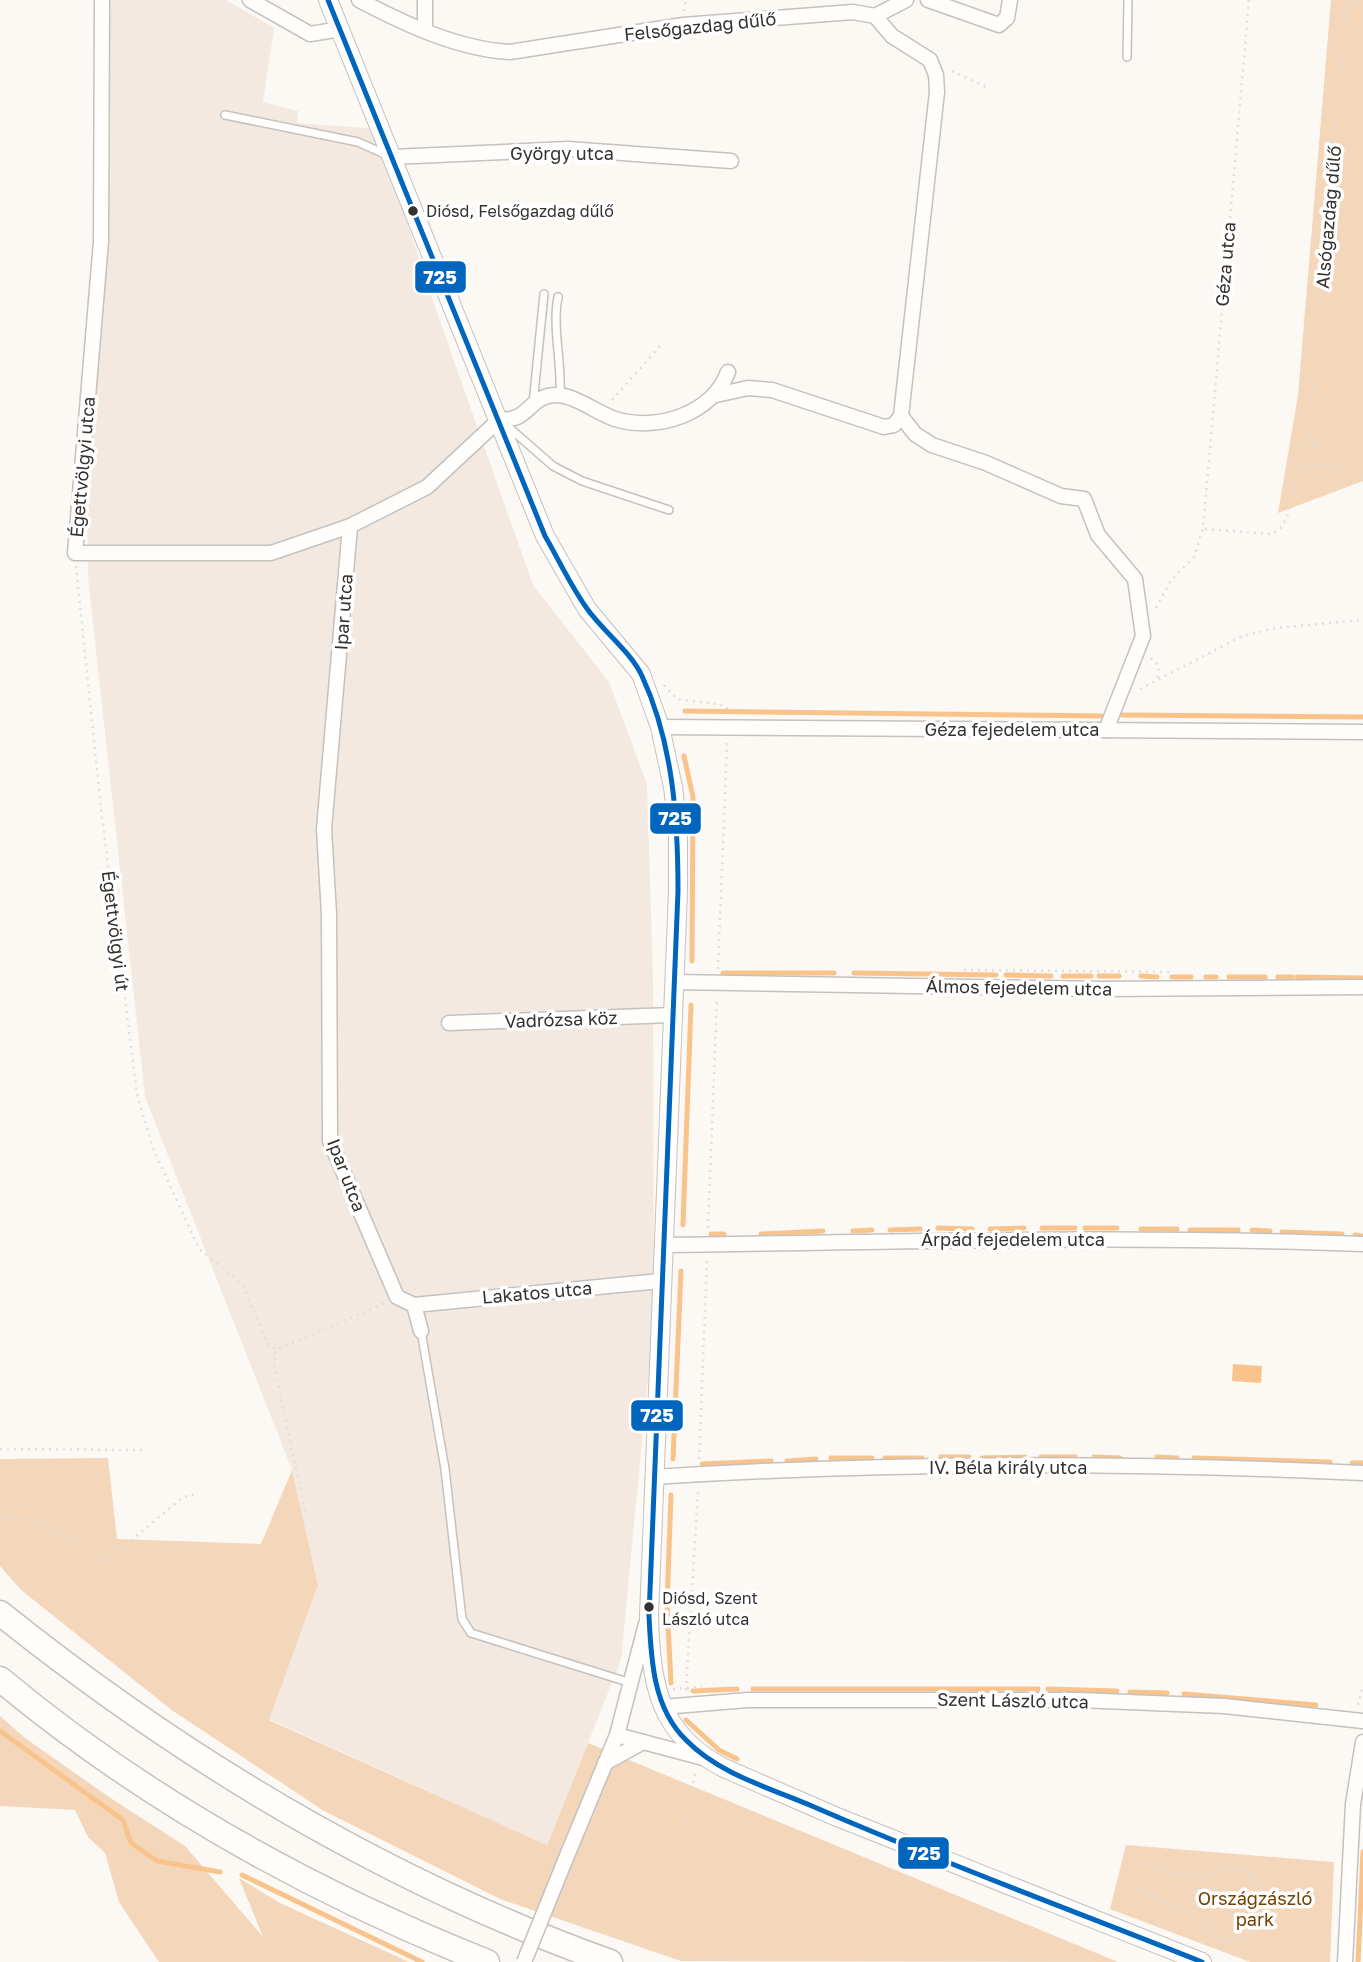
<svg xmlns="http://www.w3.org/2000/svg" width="1363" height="1962" font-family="'Golos Text',sans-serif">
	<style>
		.built { fill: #f3e9e1 }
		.green { fill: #f4d7bb }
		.water { fill: #f9c38c }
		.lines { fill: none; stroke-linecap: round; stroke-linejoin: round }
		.stream { stroke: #f9c38c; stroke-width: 5 }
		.service-casing { stroke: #c4c1be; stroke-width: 10 }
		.minor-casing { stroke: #c4c1be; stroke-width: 17 }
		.tertiary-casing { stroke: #c4c1be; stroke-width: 20 }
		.trunk-casing { stroke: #c4c1be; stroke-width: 27 }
		.path { stroke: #e1dfde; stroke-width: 2.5; stroke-dasharray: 2 5; stroke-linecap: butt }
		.service { stroke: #fffefd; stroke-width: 7 }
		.minor { stroke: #fffefd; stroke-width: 14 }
		.tertiary { stroke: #fffefd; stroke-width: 18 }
		.trunk { stroke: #fffefd; stroke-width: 24 }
		.minor-bridge-casing { stroke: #c4c1be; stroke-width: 17; stroke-linecap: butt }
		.minor-bridge { stroke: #fffefd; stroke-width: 14 }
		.bus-1-casing { stroke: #fff; stroke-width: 10 }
		.bus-1 { stroke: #0065bd; stroke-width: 5 }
		.bus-dot { fill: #34312e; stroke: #fff; stroke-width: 2.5 }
		.labels { text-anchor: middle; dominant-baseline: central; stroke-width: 7; stroke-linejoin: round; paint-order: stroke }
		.bus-label { font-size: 16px; fill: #34312e; stroke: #fff; text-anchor: start }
		.street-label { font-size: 18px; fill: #34312e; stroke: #fff }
		.park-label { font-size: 18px; fill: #734202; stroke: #fff }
		.line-badge { stroke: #fff; stroke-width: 2.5 }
		.badge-label { font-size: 19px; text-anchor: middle; font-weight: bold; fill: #fff }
	</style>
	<rect width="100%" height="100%" fill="#fcf8f4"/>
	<!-- built -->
	<polygon class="built" points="108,0 226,0 274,28 263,102 298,111 297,123 377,129 435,307 533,585 609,682 647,784 653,980 654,1317 621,1660 547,1845 269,1719 318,1585 292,1470 145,1097 88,577 86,393"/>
	<!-- green -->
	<g class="green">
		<polygon points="1331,0 1363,0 1363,481 1278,513 1298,395"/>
		<polygon points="108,1458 117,1539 261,1544 292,1470 318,1585 269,1720 547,1845 588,1743 1118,1962 681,1961 500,1899 324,1811 173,1711 21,1590 0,1566 0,1459"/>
		<polygon points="0,1716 25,1738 109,1797 185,1846 263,1937 239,1878 280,1903 409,1962 159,1962 119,1902 105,1853 88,1837 75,1810 0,1806"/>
		<polygon points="1126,1845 1334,1862 1330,1962 1250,1962 1110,1909"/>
	</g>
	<!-- water -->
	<polygon class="water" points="1233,1364 1262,1366 1261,1383 1232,1381"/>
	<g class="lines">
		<!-- stream -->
		<g class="stream">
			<polyline points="685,711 1104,716"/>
			<polyline points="1121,715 1363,717"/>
			<polyline points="684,756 693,797 692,961"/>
			<polyline points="723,973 834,973"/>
			<polyline points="854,973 996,975"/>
			<polyline points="1006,975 1051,976"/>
			<polyline points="1063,976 1091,976"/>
			<polyline points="1099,976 1119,976"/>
			<polyline points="1141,976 1157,977"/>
			<polyline points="1172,977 1191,977"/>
			<polyline points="1206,977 1216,977"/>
			<polyline points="1229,977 1265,977"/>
			<polyline points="1278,977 1292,977"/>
			<polyline points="1297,977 1363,978"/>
			<polyline points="683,1225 691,1005"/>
			<polyline points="938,1228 972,1229"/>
			<polyline points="1042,1228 1075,1228"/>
			<polyline points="1085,1228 1117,1228"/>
			<polyline points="990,1229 1024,1228"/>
			<polyline points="1141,1229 1177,1229"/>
			<polyline points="890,1230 920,1229"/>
			<polyline points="1190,1230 1238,1230"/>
			<polyline points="1252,1230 1270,1231"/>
			<polyline points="853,1231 872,1230"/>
			<polyline points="1282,1232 1342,1234"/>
			<polyline points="711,1234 724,1234"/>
			<polyline points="761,1234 823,1231"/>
			<polyline points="1355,1235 1363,1236"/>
			<polyline points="941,1457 969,1457"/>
			<polyline points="1041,1457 1075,1457"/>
			<polyline points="1094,1457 1120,1458"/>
			<polyline points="1157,1457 1177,1458"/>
			<polyline points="831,1458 872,1458"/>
			<polyline points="885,1458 922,1458"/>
			<polyline points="982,1458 1025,1457"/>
			<polyline points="1194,1458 1330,1462"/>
			<polyline points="673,1459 681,1271"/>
			<polyline points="787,1461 816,1459"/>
			<polyline points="1352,1463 1363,1463"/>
			<polyline points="702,1464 771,1461"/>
			<polyline points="671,1683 667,1605 671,1495"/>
			<polyline points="753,1689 1038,1689"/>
			<polyline points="1048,1689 1117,1691"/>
			<polyline points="693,1691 737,1689"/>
			<polyline points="1130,1692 1167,1693"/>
			<polyline points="1184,1694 1316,1705"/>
			<polyline points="686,1720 719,1750 737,1759"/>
			<polyline points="0,1731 123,1820 131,1843 157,1861 220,1872"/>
			<polyline points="242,1875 422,1962"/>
			<polyline points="1358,1962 1363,1852"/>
		</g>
		<!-- service casing -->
		<g class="service-casing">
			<g id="service">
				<polyline points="1127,57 1128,0"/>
				<polyline points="225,115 358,142 389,156"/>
				<path d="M558 297C552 327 562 363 560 395"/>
				<polyline points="533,404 544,294"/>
				<polyline points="505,424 553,466 582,481 669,510"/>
				<polyline points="421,1331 445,1469 462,1619 471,1633 631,1683"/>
			</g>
		</g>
		<!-- minor casing -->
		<g class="minor-casing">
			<g id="minor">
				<path d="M102 0 101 241 75 553H271L350 526 427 487 500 419C529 423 529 395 556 395 575 395 597 413 615 419 657 432 712 414 728 372"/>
				<polyline points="250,0 310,34 341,29"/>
				<path d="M359 0C405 24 457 49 510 52L683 25 853 12 875 16 892 36 930 60 936 75 937 92 901 416"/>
				<polyline points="425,0 425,31"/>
				<polyline points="928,0 999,25 1007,18 1010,0"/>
				<polyline points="875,16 906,0"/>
				<polyline points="392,157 568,149 731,161"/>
				<polyline points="716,395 748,388 772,390 884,427 894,425 901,416"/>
				<polyline points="901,416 915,434 932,445 986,463 1061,496 1084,499 1098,535 1135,579 1143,636 1106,730"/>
				<polyline points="350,526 324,829 329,914 330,1141 397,1297 414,1305 421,1331"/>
				<polyline points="660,727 1363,732"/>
				<polyline points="674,982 1100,989 1363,987"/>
				<polyline points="449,1023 672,1015"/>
				<path d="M664 1245C897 1242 1130 1235 1363 1244"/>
				<polyline points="414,1305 660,1281"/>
				<path d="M653 1477C889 1462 1127 1462 1363 1473"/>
				<polyline points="662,1707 748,1700 1079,1700 1224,1706 1363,1721"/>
				<polyline points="617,1735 707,1759"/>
				<polyline points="605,1763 643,1742"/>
				<polyline points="564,1863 617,1735 646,1624"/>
				<polyline points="1345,1962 1353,1804 1363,1742"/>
			</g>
		</g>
		<!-- tertiary casing -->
		<g class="tertiary-casing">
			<path id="tertiary" d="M328 0 545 536 587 609 641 674 660 727 673 787 678 829V891L649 1616C651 1684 658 1734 724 1768L837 1817 1202 1962"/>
		</g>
		<!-- trunk casing -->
		<g class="trunk-casing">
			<g id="trunk">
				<path d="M0 1613C185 1761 387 1882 610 1962"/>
				<path d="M0 1679C145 1800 312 1892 487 1962"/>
			</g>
		</g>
		<!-- path -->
		<g class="path">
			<polyline points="1346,5 1355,6 1363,0"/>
			<polyline points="684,11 686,0"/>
			<polyline points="952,71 990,89"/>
			<polyline points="612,400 660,346"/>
			<polyline points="1309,434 1326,463 1363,476"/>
			<polyline points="1301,469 1313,465 1332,468"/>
			<polyline points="1205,529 1271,534 1280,529 1287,517 1309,434 1347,0"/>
			<polyline points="76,566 101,809 137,1094 152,1146 199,1249 242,1284 268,1344 276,1350"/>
			<polyline points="1156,608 1171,580 1194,557 1203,529 1249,0"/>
			<polyline points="1151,658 1159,666 1157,682"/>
			<polyline points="664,685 677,699 723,705 727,707 727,714"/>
			<polyline points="1140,689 1242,636 1276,628 1363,620"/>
			<polyline points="718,969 727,742"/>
			<polyline points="964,970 1174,972"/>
			<polyline points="708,1228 717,997"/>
			<polyline points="0,1449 147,1450"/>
			<polyline points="699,1459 707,1259"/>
			<polyline points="305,1511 274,1364 276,1350 385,1303"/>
			<path d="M0 1516C18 1518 37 1520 54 1529 74 1540 86 1561 111 1557L183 1497 197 1494"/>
			<polyline points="673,1689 702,1687"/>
			<polyline points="686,1690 698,1490"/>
			<polyline points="1358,1705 1363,1685"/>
			<polyline points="1143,1861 1181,1875 1203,1877 1225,1901"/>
			<path d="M689 1866C685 1831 687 1805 696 1770"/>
			<circle cx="1229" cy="1904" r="36"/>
			<polyline points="1130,1888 1195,1913"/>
			<polyline points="1154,1897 1164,1868"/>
			<polyline points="1233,1901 1256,1881"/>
			<polyline points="1231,1910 1253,1933"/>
			<polyline points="1203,1926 1225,1908"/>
		</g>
		<!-- service -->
		<use href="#service" class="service"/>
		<!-- minor -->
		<use href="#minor" class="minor"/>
		<!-- tertiary -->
		<use href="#tertiary" class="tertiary"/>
		<!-- trunk -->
		<use href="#trunk" class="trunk"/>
		<!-- minor-bridge casing -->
		<g class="minor-bridge-casing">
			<polyline id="minor-bridge" points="524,1962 564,1863"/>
		</g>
		<!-- minor-bridge -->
		<use href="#minor-bridge" class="minor-bridge"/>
		<!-- bus-1 casing -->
		<g class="bus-1-casing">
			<path id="bus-1" d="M328 0 545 536C559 560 571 587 588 610 604 632 631 652 642 676 673 743 678 818 678 891L649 1616C651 1659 653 1708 686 1740 719 1774 770 1788 812 1806 940 1862 1072 1910 1202 1962"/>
		</g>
		<!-- bus-1 -->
		<use href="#bus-1" class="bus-1"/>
	</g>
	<!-- markers -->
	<g class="bus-dot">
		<circle cx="413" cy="211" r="6"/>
		<circle cx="649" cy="1607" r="6"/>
	</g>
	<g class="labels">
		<!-- bus labels -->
		<g class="bus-label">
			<text x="426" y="211">Diósd, Felsőgazdag dűlő</text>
			<text x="662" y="1598">Diósd, Szent<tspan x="662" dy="21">László utca</tspan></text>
		</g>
		<!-- street labels -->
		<g class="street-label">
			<text transform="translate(700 26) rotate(-6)">Felsőgazdag dűlő</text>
			<text x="562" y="153">György utca</text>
			<text transform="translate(1328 217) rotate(-85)">Alsógazdag dűlő</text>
			<text transform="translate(1225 264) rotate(-85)">Géza utca</text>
			<text transform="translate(82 467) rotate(-85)">Égettvölgyi utca</text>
			<text transform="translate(343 612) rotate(-86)">Ipar utca</text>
			<text x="1012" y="729">Géza fejedelem utca</text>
			<text transform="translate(116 931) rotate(83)">Égettvölgyi út</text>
			<text transform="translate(1019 987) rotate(1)">Álmos fejedelem utca</text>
			<text transform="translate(561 1019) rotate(-2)">Vadrózsa köz</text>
			<text transform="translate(347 1175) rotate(69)">Ipar utca</text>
			<text x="1013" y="1239">Árpád fejedelem utca</text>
			<text transform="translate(537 1292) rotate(-5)">Lakatos utca</text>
			<text x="1008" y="1467">IV. Béla király utca</text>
			<text transform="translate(1013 1700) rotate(1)">Szent László utca</text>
		</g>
		<!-- park labels -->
		<g class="park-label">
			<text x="1255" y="1898">Országzászló<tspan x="1255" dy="21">park</tspan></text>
		</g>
	</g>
	<g class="line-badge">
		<rect x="414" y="260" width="53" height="34" rx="7" fill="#0065bd"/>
		<rect x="649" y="802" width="53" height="33" rx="7" fill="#0065bd"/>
		<rect x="630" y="1399" width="54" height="33" rx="7" fill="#0065bd"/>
		<rect x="897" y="1836" width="53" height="34" rx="7" fill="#0065bd"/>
	</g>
	<g class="badge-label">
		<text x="440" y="284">725</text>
		<text x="675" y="825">725</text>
		<text x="657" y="1422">725</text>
		<text x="924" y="1860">725</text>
	</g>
</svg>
